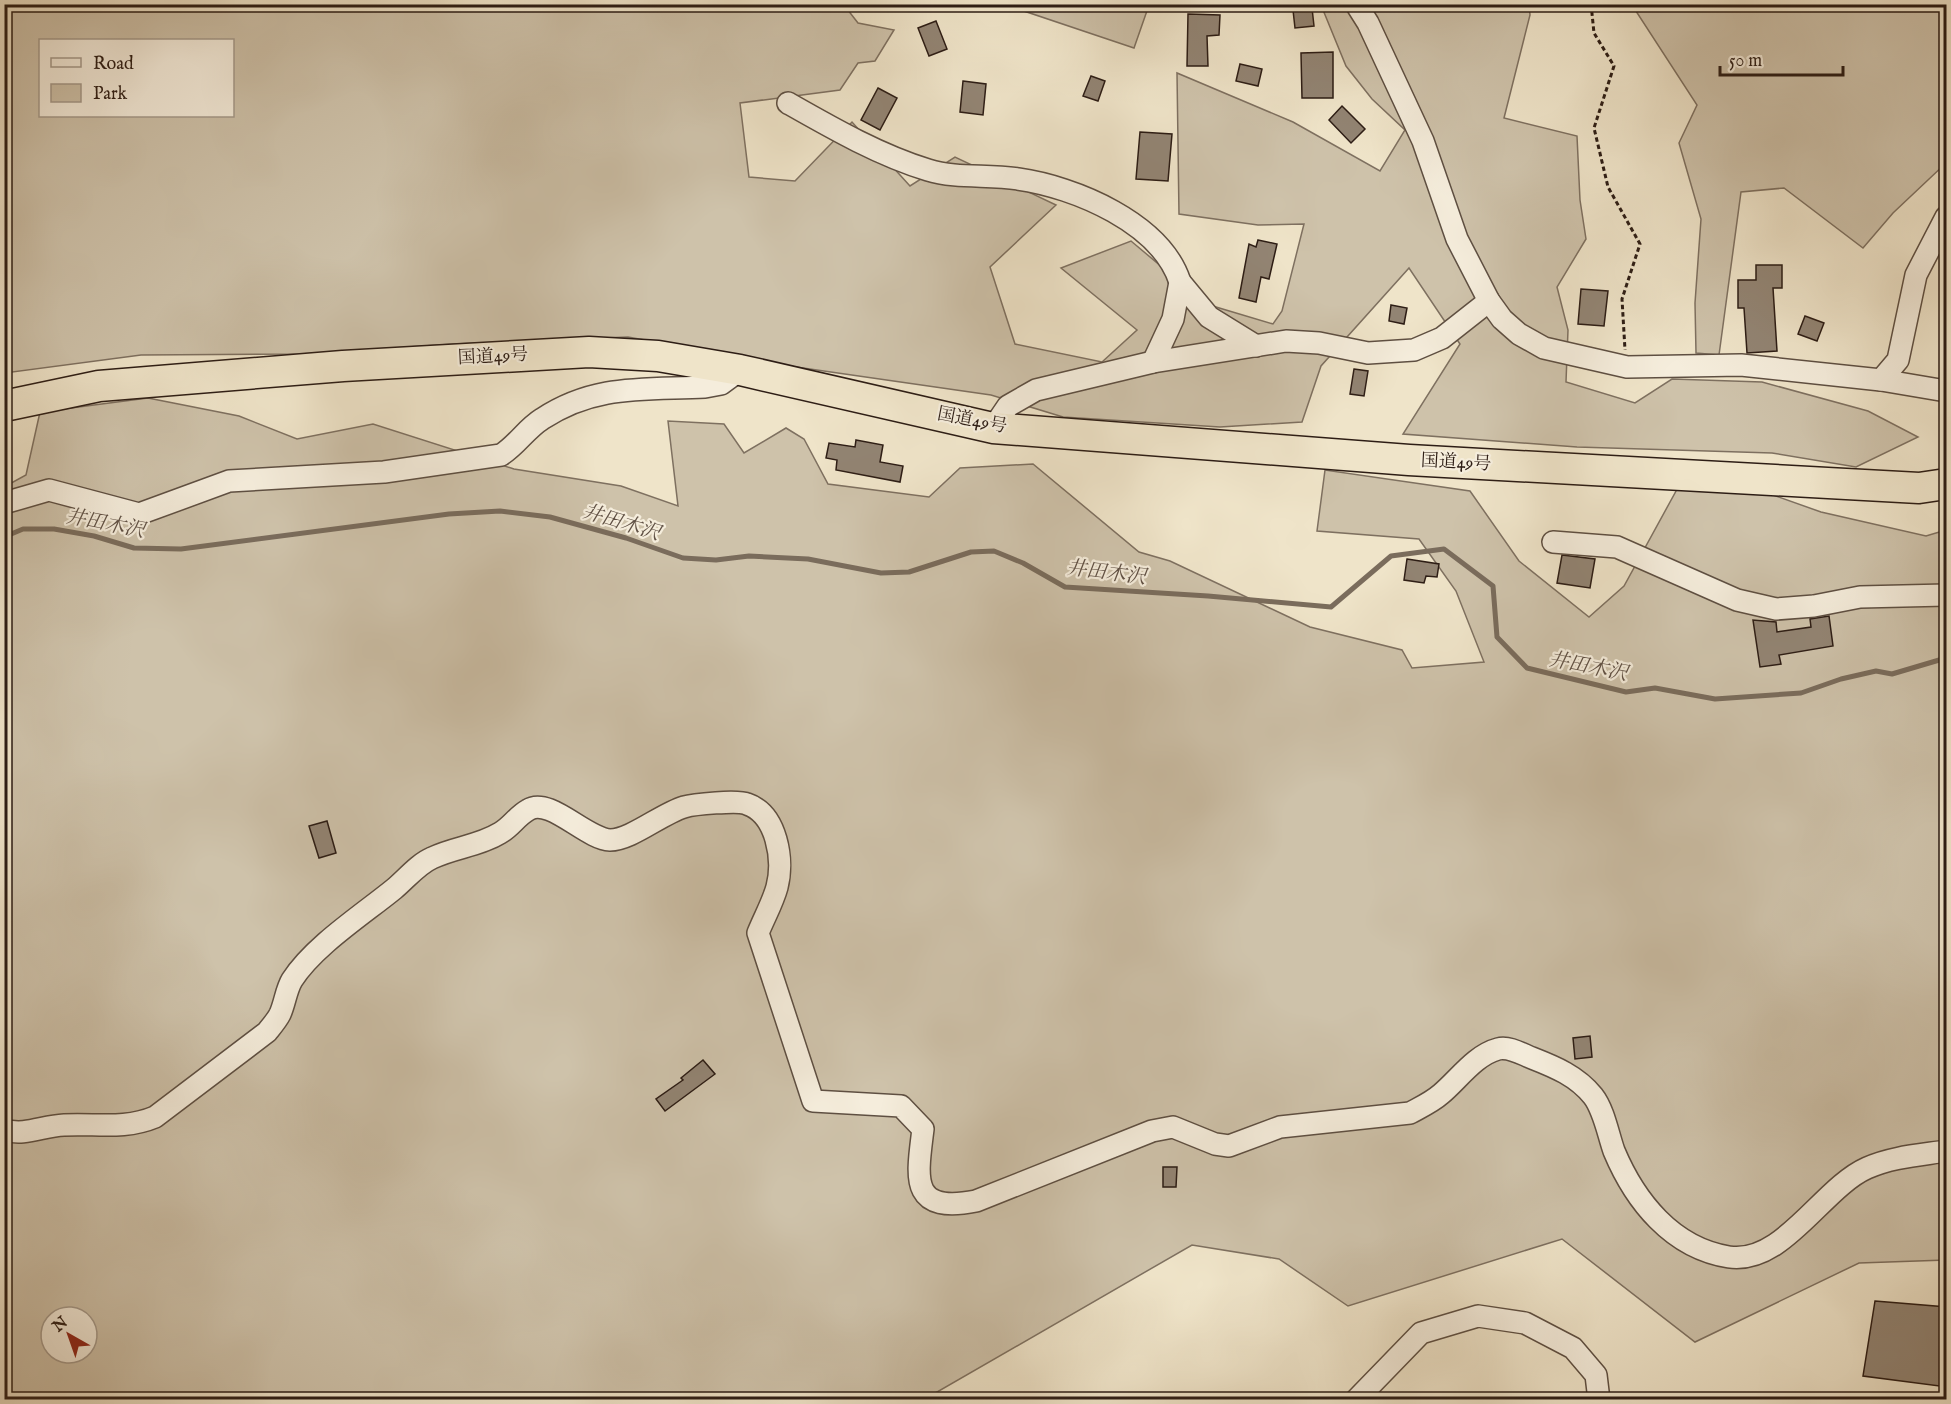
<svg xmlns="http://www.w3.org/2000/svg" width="1951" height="1404" font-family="'IM FELL English','Noto Serif JP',serif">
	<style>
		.green { fill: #cec2aa; stroke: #7e7060; stroke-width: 1.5; fill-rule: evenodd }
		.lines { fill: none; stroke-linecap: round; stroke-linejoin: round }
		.stream { stroke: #7a6c5c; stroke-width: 5 }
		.building { fill: #928473; stroke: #2d1d15; stroke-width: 1.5 }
		.minor-casing { stroke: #5e4f42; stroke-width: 24 }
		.highway-casing { stroke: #2d1d15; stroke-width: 33 }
		.path { stroke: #2d1d15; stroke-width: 3; stroke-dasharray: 4.5 3; stroke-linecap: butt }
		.minor { stroke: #f5eddc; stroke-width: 21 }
		.highway { stroke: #efe4c9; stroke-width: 30 }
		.labels { text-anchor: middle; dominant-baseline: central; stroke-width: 4.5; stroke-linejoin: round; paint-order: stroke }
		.street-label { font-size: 18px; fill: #2d1d15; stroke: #f5eddc }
		.water-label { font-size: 20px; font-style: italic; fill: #605145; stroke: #f5eddc }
	</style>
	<rect width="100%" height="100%" fill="#efe4c9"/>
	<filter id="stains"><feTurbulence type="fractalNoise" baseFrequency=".00333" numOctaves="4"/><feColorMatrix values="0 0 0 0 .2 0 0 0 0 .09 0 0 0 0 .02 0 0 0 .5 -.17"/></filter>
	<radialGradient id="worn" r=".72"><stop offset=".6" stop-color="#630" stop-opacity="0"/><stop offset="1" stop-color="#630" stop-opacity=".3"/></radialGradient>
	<!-- green -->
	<g class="green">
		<path d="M1529 4 1530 15 1504 118 1577 136 1580 200 1586 239 1557 287 1568 330 1566 382 1635 403 1672 379 1762 382 1868 411 1918 437 1856 467 1772 453 1577 447 1403 434 1460 344 1409 268 1321 366 1302 422 1220 427 1063 417 991 395 789 366 628 337 454 344 301 354 141 355 5 373V5H844L858 23 894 30 875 61 858 63 840 90 740 103 749 177 795 181 852 122 910 186 955 157 1056 205 990 267 1015 344 1102 362 1137 330 1061 268 1131 241 1206 304 1273 324 1282 311 1304 224 1258 225 1179 214 1177 73 1293 122 1380 171 1405 130 1372 99 1346 66 1321 5ZM40 40H232V116H40Z"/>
		<polygon points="1006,5 1149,5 1134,48"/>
		<polygon points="1632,5 1946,5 1946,163 1893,213 1863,248 1784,188 1741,192 1719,355 1696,353 1695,303 1701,219 1679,143 1697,105"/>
		<path d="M148 398 239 416 297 439 373 424 514 469 621 486 678 506 668 421 724 424 744 453 786 428 804 439 828 484 929 497 960 468 1033 464 1139 552 1170 561 1310 627 1402 650 1412 668 1484 662 1456 591 1419 539 1317 531 1325 470 1470 491 1519 561 1589 617 1624 586 1681 482 1742 484 1821 512 1926 536 1946 530V1260L1859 1263 1695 1342 1562 1239 1348 1306 1279 1259 1192 1245 925 1399 5 1400 4 487 26 475 40 412ZM51 1317H87V1353H51Z"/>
	</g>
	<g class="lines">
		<!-- stream -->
		<polyline class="stream" points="4,537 23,529 54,529 94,536 134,548 181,549 449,514 500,511 550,517 626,538 683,558 716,560 749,556 808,559 881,573 909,572 971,552 994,551 1023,563 1065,587 1208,596 1331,607 1391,556 1444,549 1493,586 1497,637 1527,668 1626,692 1655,688 1715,699 1801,693 1841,679 1876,671 1892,674 1946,658"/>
	</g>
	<!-- building -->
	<g class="building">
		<polygon points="1312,8 1314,26 1295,28 1293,10"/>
		<polygon points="1188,14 1220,15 1219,35 1207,36 1208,66 1187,66"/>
		<polygon points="936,21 947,49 929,56 918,28"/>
		<polygon points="1333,52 1333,98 1302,98 1301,53"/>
		<polygon points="1240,64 1262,69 1258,86 1236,81"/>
		<polygon points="1091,76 1105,81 1098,101 1083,96"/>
		<polygon points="963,81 986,84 983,115 960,112"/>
		<polygon points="878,88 897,98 880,130 861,120"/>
		<polygon points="1342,106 1365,129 1351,143 1329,120"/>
		<polygon points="1140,132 1172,134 1168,181 1136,179"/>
		<polygon points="1258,240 1277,244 1269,279 1261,277 1256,302 1239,298 1249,244 1256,247"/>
		<polygon points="1756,265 1782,265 1782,288 1773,288 1777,351 1747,353 1744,308 1738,308 1738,280 1756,280"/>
		<polygon points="1581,289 1608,291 1604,326 1578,324"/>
		<polygon points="1391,305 1407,308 1404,324 1389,321"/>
		<polygon points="1805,316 1824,323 1817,341 1798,334"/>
		<polygon points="1354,369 1368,371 1364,396 1350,394"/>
		<polygon points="856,440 883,445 880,462 903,466 900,482 836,470 837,460 826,458 829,443 855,447"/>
		<polygon points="1562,555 1595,559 1590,588 1557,583"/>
		<polygon points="1407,559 1439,564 1437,577 1426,576 1424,583 1404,580"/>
		<polygon points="1829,616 1833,646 1779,655 1781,664 1760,667 1753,620 1776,622 1777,632 1811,627 1810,619"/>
		<polygon points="327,821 336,853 319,858 309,826"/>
		<polygon points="1590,1036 1592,1057 1575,1059 1573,1038"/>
		<polygon points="703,1060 715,1074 665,1111 656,1099 683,1080 681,1078"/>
		<polygon points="1163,1167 1177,1167 1176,1187 1163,1187"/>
		<polygon points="1875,1301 1947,1307 1947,1387 1863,1376"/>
	</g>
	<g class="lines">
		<!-- minor casing -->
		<g class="minor-casing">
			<g id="minor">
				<polyline points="1356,4 1368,23 1423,141 1457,239 1489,301 1502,319 1519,334 1544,348 1627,367 1741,365 1881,380 1946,391"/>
				<path d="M788 103C832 128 879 155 928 170 957 179 989 174 1018 179 1075 187 1161 223 1180 282"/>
				<polyline points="1153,362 1173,319 1180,282 1209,317 1256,346"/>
				<polyline points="1881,380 1898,360 1916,275 1946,217"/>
				<polyline points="993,428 1008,406 1036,390 1153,362 1286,341 1319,343 1368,353 1414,350 1442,338 1489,301"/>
				<path d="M4 503 49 490 139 514 229 481 384 472 501 455C517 445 526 429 542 419 595 384 644 390 705 387L721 384 740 370"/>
				<polyline points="1553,542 1617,547 1737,600 1776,609 1814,606 1860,597 1946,595"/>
				<path d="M4 1130C26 1136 42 1126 64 1125 95 1123 124 1130 155 1117L267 1032C271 1027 277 1020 280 1014 285 1003 286 990 292 980 314 946 362 915 394 889 406 879 418 864 432 858 455 847 479 846 500 833 511 827 517 816 528 810 549 796 586 839 610 840 631 840 661 814 684 807 694 804 738 800 747 804 777 814 784 860 777 887 773 902 764 918 758 933L813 1101 901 1106 923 1129C917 1178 909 1214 976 1201L1152 1131 1173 1127 1215 1144 1229 1146 1280 1127 1410 1113C1421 1107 1432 1102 1441 1094 1458 1080 1475 1055 1498 1049 1509 1046 1522 1054 1532 1058 1555 1067 1577 1076 1593 1096 1604 1110 1608 1134 1614 1151 1635 1201 1672 1248 1729 1257 1783 1265 1822 1188 1867 1168 1891 1157 1920 1155 1946 1151"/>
				<polyline points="1356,1400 1421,1333 1478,1316 1525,1323 1573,1348 1596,1375 1599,1400"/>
			</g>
		</g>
		<!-- highway casing -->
		<g class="highway-casing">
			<polyline id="highway" points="4,406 99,386 343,366 589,352 658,356 740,370 993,428 1409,460 1919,488 1946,484"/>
		</g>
		<!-- path -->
		<polyline class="path" points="1591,4 1594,33 1614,66 1594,128 1608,187 1640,244 1622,299 1625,350"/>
		<!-- minor -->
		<use href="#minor" class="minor"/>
		<!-- highway -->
		<use href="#highway" class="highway"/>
	</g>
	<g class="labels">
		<!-- street labels -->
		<g class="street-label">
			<text transform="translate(493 357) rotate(-3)">国道49号</text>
			<text transform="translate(972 421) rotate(11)">国道49号</text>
			<text transform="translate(1456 463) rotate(3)">国道49号</text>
		</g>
		<!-- water labels -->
		<g class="water-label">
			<text transform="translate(621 523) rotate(17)">井田木沢</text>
			<text transform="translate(105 524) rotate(11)">井田木沢</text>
			<text transform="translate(1106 573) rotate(7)">井田木沢</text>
			<text transform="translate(1588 667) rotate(11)">井田木沢</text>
		</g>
	</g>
	<!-- margin -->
	<rect width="1951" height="1404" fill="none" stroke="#efe4c9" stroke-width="24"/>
	<rect x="6" y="6" width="1939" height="1392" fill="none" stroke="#2d1d15" stroke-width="3"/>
	<rect x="12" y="12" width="1927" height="1380" fill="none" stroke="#2d1d15" stroke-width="1.5"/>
	<!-- legend -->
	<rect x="39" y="39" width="195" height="78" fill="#f5eddc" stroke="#a59a8c" stroke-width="1.5"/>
	<rect x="51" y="58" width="30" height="9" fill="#f5eddc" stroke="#a59a8c" stroke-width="1.5"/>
	<text x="93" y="69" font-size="18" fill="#2d1d15">Road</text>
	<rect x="51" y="84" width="30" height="18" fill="#cec2aa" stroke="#a59a8c" stroke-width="1.5"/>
	<text x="93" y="99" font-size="18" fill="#2d1d15">Park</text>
	<!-- north arrow -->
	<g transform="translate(69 1335) rotate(320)"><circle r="28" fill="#f5eddc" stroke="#a59a8c" stroke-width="1.5"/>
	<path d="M0-4.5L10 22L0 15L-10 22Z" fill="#8f2418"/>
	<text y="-9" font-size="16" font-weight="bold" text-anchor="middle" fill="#2d1d15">N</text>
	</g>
	<!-- scale -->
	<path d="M1720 66v9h123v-9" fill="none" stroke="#2d1d15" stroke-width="3"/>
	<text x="1729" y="66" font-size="18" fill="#2d1d15" stroke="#f5eddc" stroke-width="4.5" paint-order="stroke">50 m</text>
	<rect width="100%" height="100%" filter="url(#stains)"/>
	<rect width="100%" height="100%" fill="url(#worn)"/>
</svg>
